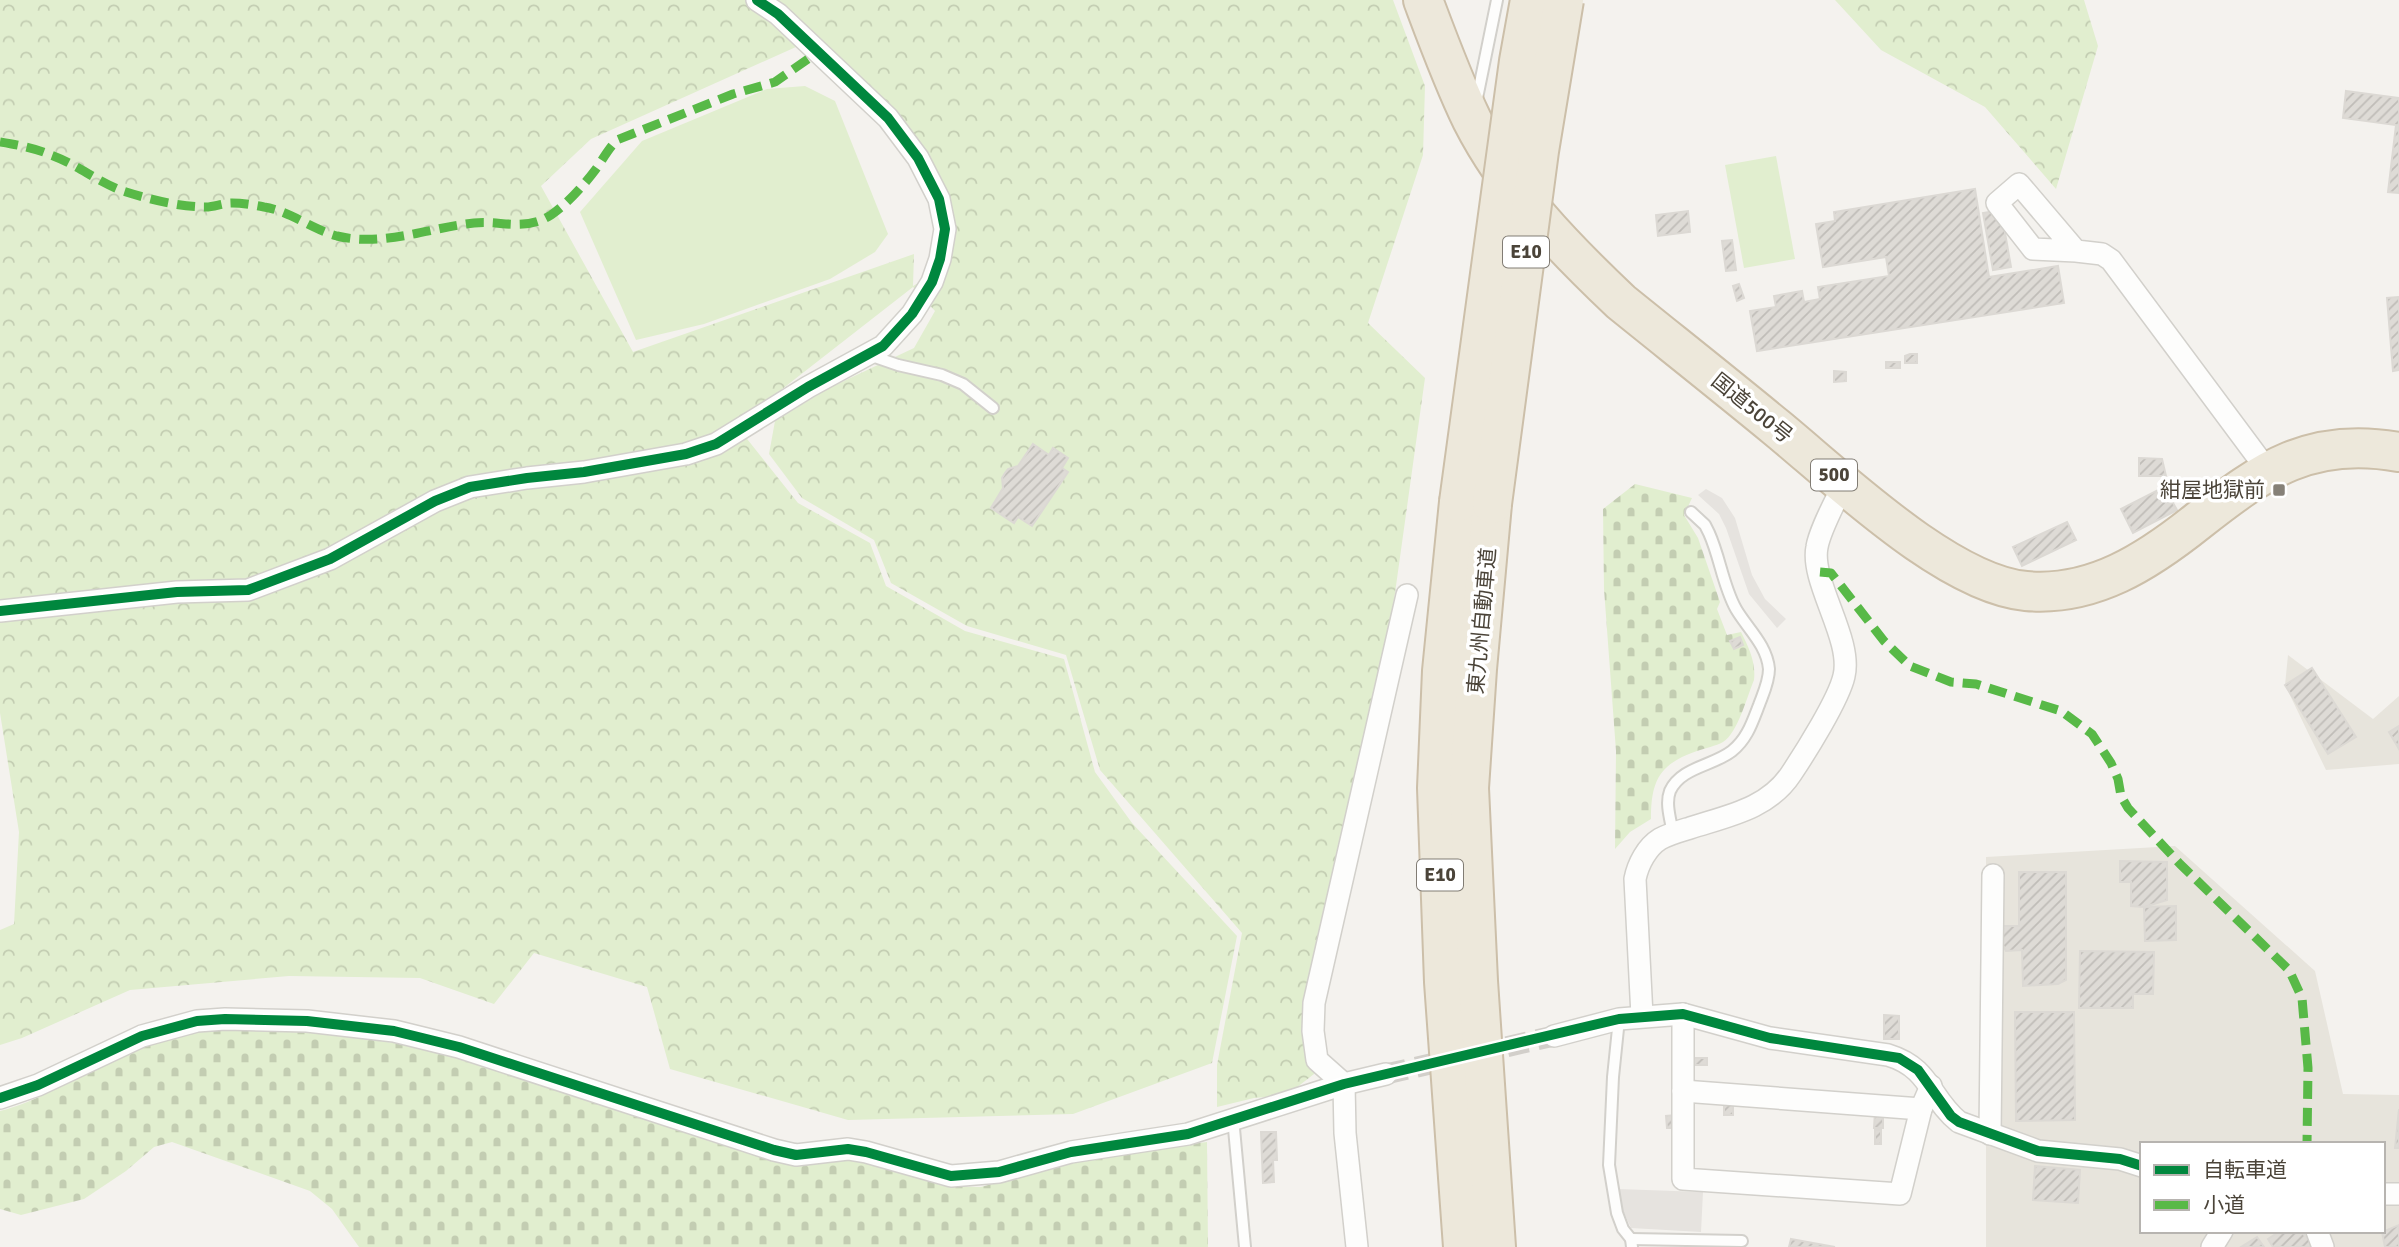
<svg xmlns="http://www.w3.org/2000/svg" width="2399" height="1247" font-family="Signika,'Noto Sans JP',sans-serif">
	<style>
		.residential { fill: #e7e4dc; fill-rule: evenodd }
		.forest { fill: url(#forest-crowns); fill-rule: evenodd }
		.cemetery { fill: url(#cemetery-stones) }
		.park { fill: #e1eecf }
		.parking { fill: #e6e3df }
		.building { fill: url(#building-hatch); stroke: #dcd9d4; stroke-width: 2 }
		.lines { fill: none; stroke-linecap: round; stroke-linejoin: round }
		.street-tunnel { stroke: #d2cfca; stroke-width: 21; stroke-dasharray: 21 10; stroke-linecap: butt }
		.lane-casing { stroke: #d2d0cb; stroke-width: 14 }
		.street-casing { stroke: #d2d0cb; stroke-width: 24 }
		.highway-casing { stroke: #ccbfa9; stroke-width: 42 }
		.lane { stroke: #fdfdfc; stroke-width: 10 }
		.street { stroke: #fdfdfc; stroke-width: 21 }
		.highway { stroke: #ede8db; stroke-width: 38 }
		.highway-bridge-casing { stroke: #ccbfa9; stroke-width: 42; stroke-linecap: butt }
		.highway-bridge { stroke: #ede8db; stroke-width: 38 }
		.quiet { stroke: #58b947; stroke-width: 9; stroke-dasharray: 18 9; stroke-linecap: butt }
		.cycleway-casing { stroke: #fff; stroke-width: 15 }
		.cycleway { stroke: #00873e; stroke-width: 10 }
		.poi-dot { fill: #868178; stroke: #fff; stroke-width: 2.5 }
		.labels { text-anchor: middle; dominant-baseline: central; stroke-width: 7; stroke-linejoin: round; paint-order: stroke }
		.shield { fill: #fff; stroke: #817c74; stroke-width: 2 }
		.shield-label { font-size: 19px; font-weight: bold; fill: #4b4439 }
		.street-label { font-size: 21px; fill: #4b4439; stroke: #fff }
		.poi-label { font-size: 21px; fill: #4b4439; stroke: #fff; text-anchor: end }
	</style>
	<defs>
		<pattern id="forest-crowns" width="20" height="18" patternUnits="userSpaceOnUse" patternTransform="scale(1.75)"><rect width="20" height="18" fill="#e1eecf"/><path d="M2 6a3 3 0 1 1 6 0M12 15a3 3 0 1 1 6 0" fill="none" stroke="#c3cdb2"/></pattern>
		<pattern id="cemetery-stones" width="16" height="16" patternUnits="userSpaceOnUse" patternTransform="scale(1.75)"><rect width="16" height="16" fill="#e1eecf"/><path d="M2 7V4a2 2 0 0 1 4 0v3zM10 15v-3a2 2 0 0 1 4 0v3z" fill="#c3cdb2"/></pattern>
		<pattern id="building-hatch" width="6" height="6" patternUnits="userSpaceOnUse" patternTransform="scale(1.75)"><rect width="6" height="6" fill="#dedbd6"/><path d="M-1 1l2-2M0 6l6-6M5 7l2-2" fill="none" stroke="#c0bdb8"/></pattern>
	</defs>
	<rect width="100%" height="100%" fill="#f4f2ee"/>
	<!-- residential -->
	<g class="residential">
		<polygon points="2288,655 2373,719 2399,696 2399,764 2326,770 2285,685"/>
		<path d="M2175 846 2315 971 2343 1094 2399 1095V1247H1986V857ZM2142 1144H2383V1231H2142Z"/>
	</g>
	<!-- forest -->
	<g class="forest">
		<path d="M0 0H1393L1425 86 1423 155 1368 323 1425 378 1395 593 1325 989 1322 1031 1314 1074 1296 1088 1278 1096 1254 1098 1217 1107V1065L1242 933 1100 770 1066 655 967 626 891 583 874 540 802 498 769 454 775 421 829 388 914 348 935 311 913 287 736 425 798 503 870 543 886 586 965 631 1064 659 1095 772 1132 823 1237 936 1212 1063 1073 1114 848 1120 670 1069 647 987 534 953 494 1004 420 978 289 976 130 990 22 1038 0 1045V930L14 924 19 832 0 713ZM816 38 942 194 946 267 913 286 914 254 633 352 541 186 591 139Z"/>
		<polygon points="1835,0 2084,0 2098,46 2056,189 1985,107 1881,50"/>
	</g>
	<!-- cemetery -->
	<g class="cemetery">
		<path d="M1635 484 1692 498 1684 515 1698 538 1720 602 1717 609 1727 635 1741 632C1749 648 1756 662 1754 680 1747 696 1738 733 1723 742 1716 746 1705 748 1697 751 1659 764 1651 781 1651 819L1630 832 1615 849 1616 751 1604 589 1603 509Z"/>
		<path d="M214 1028 304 1030 400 1044 443 1054 771 1158 814 1161 853 1160 878 1164 943 1186 981 1187 1085 1158 1207 1142 1208 1247H359L332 1209 310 1191 172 1142 154 1147 126 1171 84 1199 21 1215 0 1209V1111C37 1102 68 1081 102 1065 141 1047 173 1036 214 1028Z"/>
	</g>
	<!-- park -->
	<g class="park">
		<polygon points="805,86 835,101 888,234 875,252 830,279 704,324 636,340 580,212 642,141 767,89"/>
		<polygon points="1776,156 1795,259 1744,268 1725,165"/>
	</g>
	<!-- parking -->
	<g class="parking">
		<polygon points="1706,489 1722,498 1735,518 1752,575 1765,599 1786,619 1777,628 1749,594 1726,528 1719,514 1698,495"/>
		<polygon points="1617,1189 1703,1192 1701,1232 1631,1228 1618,1200"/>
	</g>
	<!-- building -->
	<g class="building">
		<polygon points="2346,91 2399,98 2399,193 2388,192 2396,125 2343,118"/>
		<polygon points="1975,189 1989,277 2058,266 2064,303 1757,351 1750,311 1776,307 1774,296 1802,291 1804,302 1820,299 1818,287 1889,276 1886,257 1823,267 1816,224 1835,221 1834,212"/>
		<polygon points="2001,210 2011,267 1993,270 1983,213"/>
		<polygon points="1688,211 1690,232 1658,236 1656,215"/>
		<polygon points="1732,240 1736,270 1726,271 1722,241"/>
		<polygon points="1739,284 1744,298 1737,301 1733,286"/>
		<polygon points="2399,297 2399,370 2393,371 2387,298"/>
		<polygon points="1910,354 1917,354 1917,363 1905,363 1905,356"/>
		<rect x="1886" y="362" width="14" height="6"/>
		<polygon points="1834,371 1846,372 1846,381 1834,382"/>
		<polygon points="1033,444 1049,455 1053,448 1068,458 1062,468 1068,472 1032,526 1018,517 1014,523 991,508 1003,488 1002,478 1005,473 1008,469 1018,466"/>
		<polygon points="2139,458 2162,459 2166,476 2139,476"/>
		<polygon points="2164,487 2177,510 2133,533 2121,509"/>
		<polygon points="2067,522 2076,540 2022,566 2013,547"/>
		<polygon points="1740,637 1743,645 1734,649 1730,641"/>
		<polygon points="2312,668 2356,737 2328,754 2285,685"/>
		<polygon points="2399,726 2399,749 2389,732"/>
		<polygon points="2120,861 2167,862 2167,900 2144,907 2131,906 2131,882 2120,882"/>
		<polygon points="2019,872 2066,872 2066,980 2058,984 2023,986 2022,950 2006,951 1993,926 2019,926"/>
		<polygon points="2176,906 2176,940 2145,941 2144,907"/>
		<polygon points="2080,951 2154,952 2153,994 2133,994 2133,1008 2079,1008"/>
		<polygon points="2015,1012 2074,1012 2075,1120 2016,1121"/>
		<polygon points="1884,1015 1899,1016 1899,1039 1884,1039"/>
		<rect x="1692" y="1058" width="15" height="7"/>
		<rect x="1724" y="1102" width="9" height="13"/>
		<polygon points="2399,1109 2399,1148 2395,1148"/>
		<polygon points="1875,1112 1883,1112 1883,1128 1874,1128"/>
		<polygon points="1676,1115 1676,1128 1667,1128 1666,1116"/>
		<rect x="1875" y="1130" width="6" height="14"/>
		<polygon points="1261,1132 1276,1132 1277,1160 1273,1160 1274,1182 1263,1183"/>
		<polygon points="2035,1166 2080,1170 2078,1203 2033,1200"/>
		<polygon points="2399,1225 2399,1247 2385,1247 2382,1232"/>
		<polygon points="2280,1231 2300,1231 2314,1244 2309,1247 2273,1247 2268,1239"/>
		<polygon points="2257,1237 2264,1247 2241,1247"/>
		<polygon points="1791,1239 1835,1247 1789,1247"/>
	</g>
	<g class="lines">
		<!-- street-tunnel -->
		<polyline class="street-tunnel" points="1386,1074 1554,1036"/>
		<!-- lane casing -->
		<g class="lane-casing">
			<g id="lane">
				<polyline points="1476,103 1497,0"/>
				<polyline points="869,355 898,365 942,375 963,384 993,408"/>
				<path d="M1673 834C1671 821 1665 804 1670 791 1681 767 1713 766 1732 751 1747 739 1752 723 1759 705 1763 694 1769 682 1769 669 1767 645 1747 628 1736 609 1723 586 1720 557 1709 533L1705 525 1691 512"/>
				<polyline points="1619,1019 1613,1077 1609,1165 1617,1213 1623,1229 1631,1239 1632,1247"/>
				<polyline points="1233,1118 1245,1247"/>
				<polyline points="1631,1239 1742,1241"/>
			</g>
		</g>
		<!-- street casing -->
		<g class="street-casing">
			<g id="street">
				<polyline points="2076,251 2033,249 1997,203 2019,184 2076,251 2102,254 2111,260 2268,471"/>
				<polyline points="0,611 177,592 248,590 330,559 435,501 470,487 527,478 584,472 686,454 716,444 808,387 883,346 912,314 932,282 940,259 945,229 939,199 918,158 888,118 778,14 757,0"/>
				<polyline points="1683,1014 1683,1179 1900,1194 1921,1109 1931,1086"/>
				<path d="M1642 1016 1635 879C1638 864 1647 847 1660 839 1669 834 1680 831 1690 828 1727 816 1768 809 1791 774 1805 753 1839 699 1844 676 1853 639 1810 582 1817 547 1820 529 1836 501 1844 483"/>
				<path d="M1554 1036 1619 1019 1683 1014 1770 1038 1888 1055C1931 1068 1929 1098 1959 1122L2038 1151 2120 1159 2142 1166"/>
				<polyline points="1683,1091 1921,1109"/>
				<polyline points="0,1098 38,1085 142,1036 197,1021 225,1019 307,1021 394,1031 459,1047 774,1150 796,1155 848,1149 866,1152 951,1176 999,1172 1071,1152 1188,1134 1344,1084 1386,1074"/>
				<polyline points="1990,1134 1993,875"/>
				<polyline points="2383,1194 2399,1194"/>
				<polyline points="2317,1231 2323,1247"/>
				<polyline points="1357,1247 1345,1133 1344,1084 1317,1060 1313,1031 1314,1003 1407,595"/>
				<polyline points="2212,1247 2222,1231"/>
			</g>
		</g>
		<!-- highway casing -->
		<g class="highway-casing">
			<g id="highway">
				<path d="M1423 0C1438 40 1453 81 1472 120 1508 191 1564 248 1621 302 1673 344 1726 386 1777 428 1839 479 1948 584 2026 591 2093 597 2148 561 2198 521 2263 470 2311 436 2399 452"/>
				<polyline points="1459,502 1442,671 1437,788 1444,982 1463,1247"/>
				<polyline points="1492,504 1477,669 1469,788 1478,981 1496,1247"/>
			</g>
		</g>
		<!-- lane -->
		<use href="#lane" class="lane"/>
		<!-- street -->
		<use href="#street" class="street"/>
		<!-- highway -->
		<use href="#highway" class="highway"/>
		<!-- highway-bridge casing -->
		<g class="highway-bridge-casing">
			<g id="highway-bridge">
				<polyline points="1459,502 1519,61 1530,0"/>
				<polyline points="1492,504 1539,151 1564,0"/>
			</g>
		</g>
		<!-- highway-bridge -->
		<use href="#highway-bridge" class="highway-bridge"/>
		<!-- quiet -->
		<g class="quiet">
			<path d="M0 142C18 145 35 148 51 155 76 164 98 182 123 191 148 199 179 207 206 207 214 207 223 203 232 203 242 203 254 205 264 207 290 211 311 229 337 236 383 247 428 228 474 223 500 220 525 232 551 215 567 204 584 185 596 169 603 159 608 149 617 140L733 94 775 82 818 52"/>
			<polyline points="1820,572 1831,573 1884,641 1910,666 1951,682 1976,684 2061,711 2092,734 2111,763 2118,779 2121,796 2128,808 2180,864 2289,970 2302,998 2308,1068 2307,1144"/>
		</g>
		<!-- cycleway casing -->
		<g class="cycleway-casing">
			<g id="cycleway">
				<polyline points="0,611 177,592 248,590 330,559 435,501 470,487 527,478 584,472 686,454 716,444 808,387 883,346 912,314 932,282 940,259 945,229 939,199 918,158 888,118 778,14 757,0"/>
				<polyline points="0,1098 38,1085 142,1036 197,1021 225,1019 307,1021 394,1031 459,1047 774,1150 796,1155 848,1149 866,1152 951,1176 999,1172 1071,1152 1188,1134 1344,1084 1619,1019 1683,1014 1770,1038 1899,1058 1918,1070 1951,1116 1959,1122 2038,1151 2120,1159 2142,1166"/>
			</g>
		</g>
		<!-- cycleway -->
		<use href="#cycleway" class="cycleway"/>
	</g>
	<!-- markers -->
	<rect class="poi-dot" x="2272" y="483" width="14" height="14" rx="3.5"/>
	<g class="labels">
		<!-- shield labels -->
		<g class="shield">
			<rect x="1503" y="236.5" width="46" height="31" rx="5"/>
			<rect x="1811" y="459.5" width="46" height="31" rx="5"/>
			<rect x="1417" y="859.5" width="46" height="31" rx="5"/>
		</g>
		<g class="shield-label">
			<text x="1526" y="252">E10</text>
			<text x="1834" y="475">500</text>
			<text x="1440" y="875">E10</text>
		</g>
		<!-- street labels -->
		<g class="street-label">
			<text transform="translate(1752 408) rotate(39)">国道500号</text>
			<text transform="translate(1482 621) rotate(-85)">東九州自動車道</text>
		</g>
		<!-- poi labels -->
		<g class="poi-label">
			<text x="2265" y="490">紺屋地獄前</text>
		</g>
	</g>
	<!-- legend -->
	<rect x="2140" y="1142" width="245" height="91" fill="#ffffff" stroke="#b7b4b0" stroke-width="2"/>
	<rect x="2154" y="1165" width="35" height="10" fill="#00873e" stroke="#b7b4b0" stroke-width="2"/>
	<text x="2203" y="1177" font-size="21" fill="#4b4439">自転車道</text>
	<rect x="2154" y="1200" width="35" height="10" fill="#58b947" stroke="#b7b4b0" stroke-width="2"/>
	<text x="2203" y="1212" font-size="21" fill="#4b4439">小道</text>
</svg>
